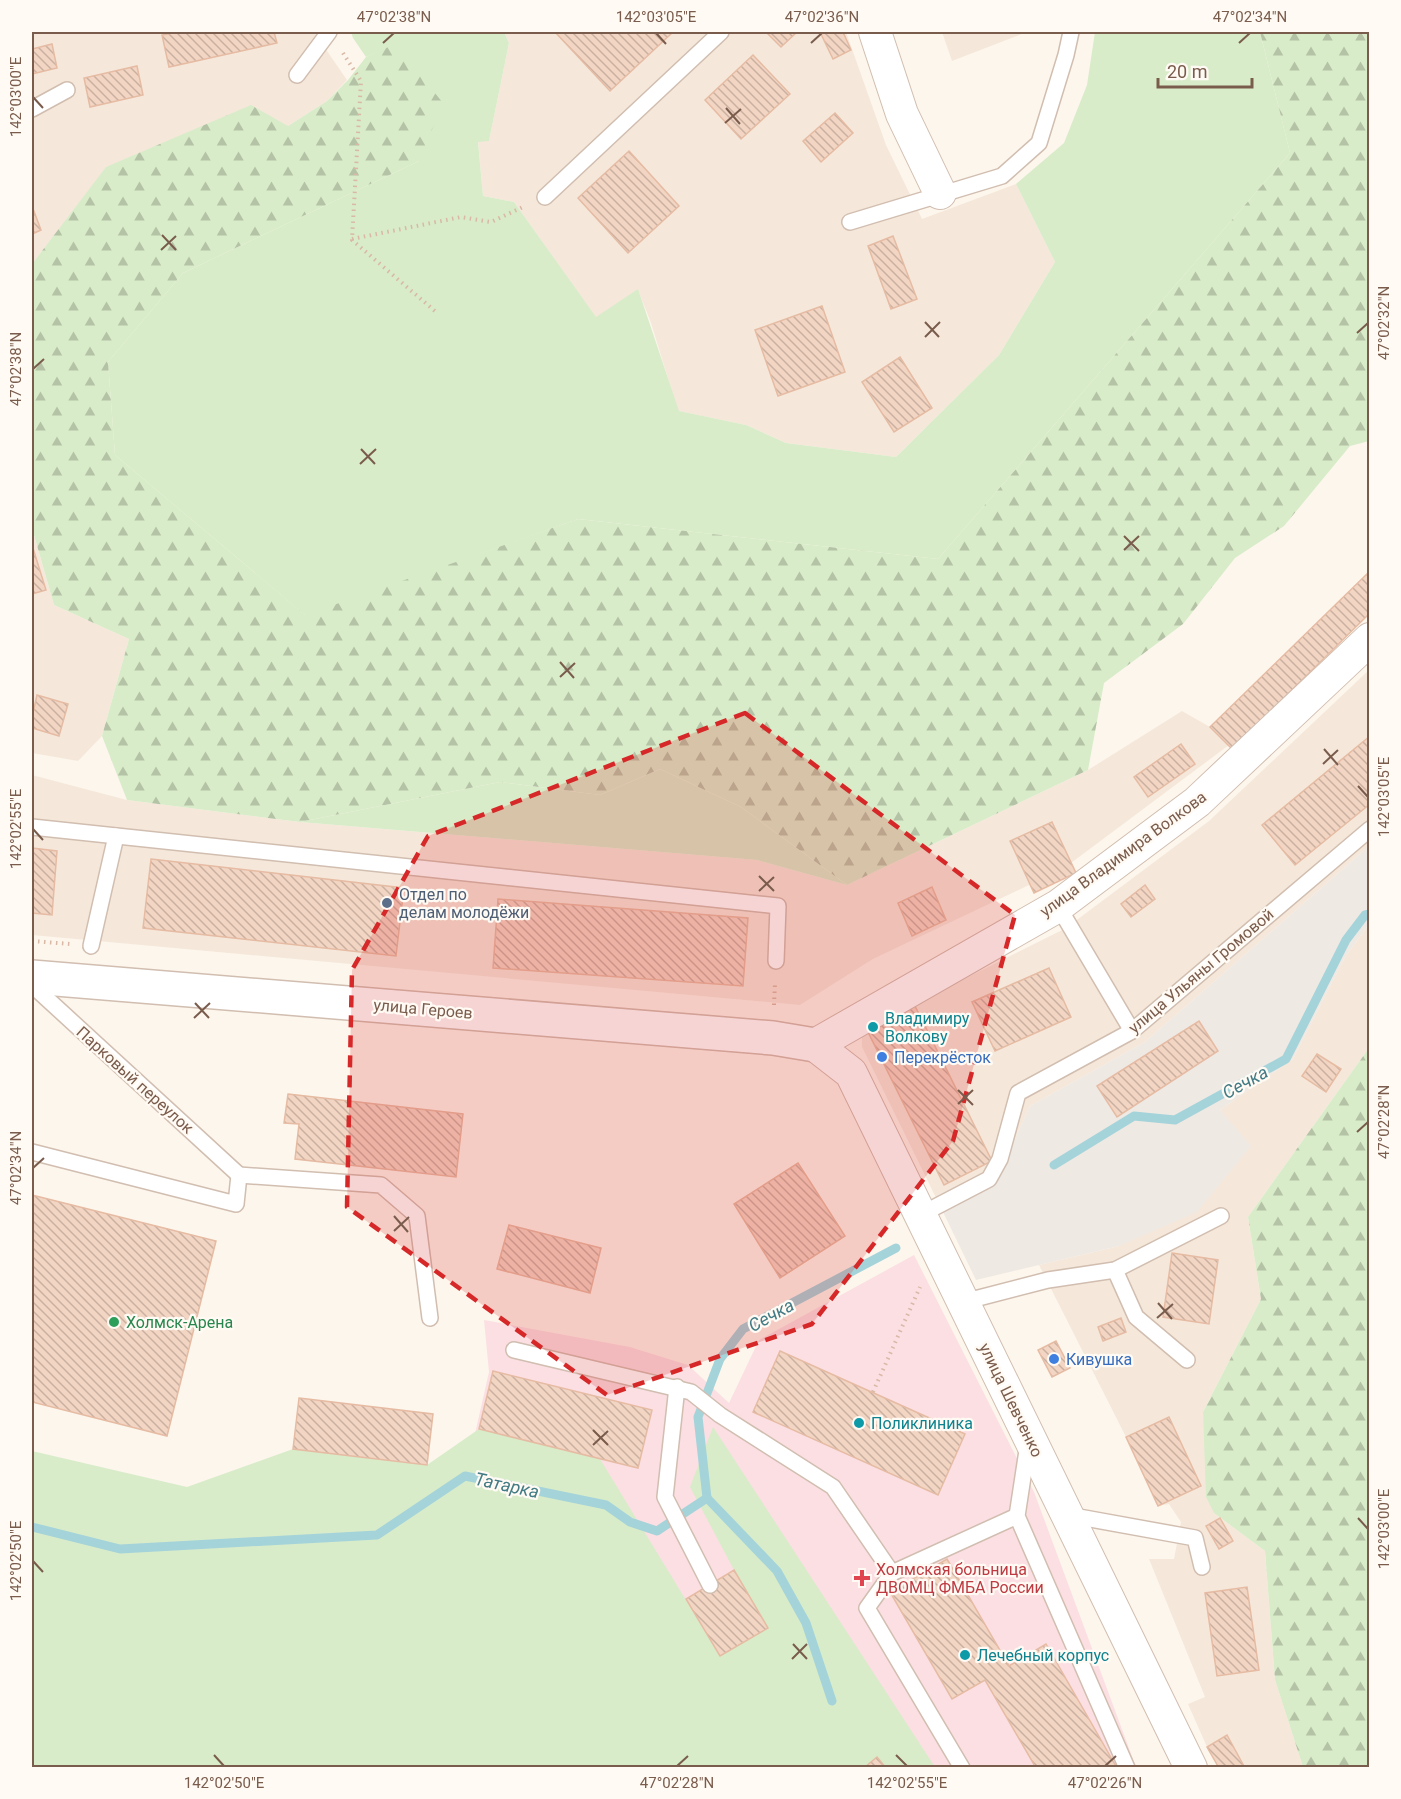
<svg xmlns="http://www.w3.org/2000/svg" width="1401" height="1799" font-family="Roboto,sans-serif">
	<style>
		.residential { fill: #f5e8da }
		.industrial { fill: #efe9e4 }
		.medical { fill: #fbdfe3 }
		.green { fill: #d8ecc9 }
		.forest { fill: url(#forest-firs) }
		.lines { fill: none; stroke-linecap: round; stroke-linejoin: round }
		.stream { stroke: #a5d3da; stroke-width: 9 }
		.building { fill: url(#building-back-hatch); stroke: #e6bba3; stroke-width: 1.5 }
		.service-casing { stroke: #d1beb0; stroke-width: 18 }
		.minor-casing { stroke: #d1beb0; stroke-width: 34 }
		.tertiary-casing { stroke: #d1beb0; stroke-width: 36 }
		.path { stroke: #d9b8a5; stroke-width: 4; stroke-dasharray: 1.5 4.5; stroke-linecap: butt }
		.service { stroke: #fff; stroke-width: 15 }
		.minor { stroke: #fff; stroke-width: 32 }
		.tertiary { stroke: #fff; stroke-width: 33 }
		.marked { fill: #d62828; fill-opacity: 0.2; stroke: #d62828; stroke-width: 4.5; stroke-dasharray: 12 8; stroke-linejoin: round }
		.ticks { fill: none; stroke: #7a5c4d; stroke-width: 2 }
		.service-dot { fill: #5c6f8a; stroke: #fffaf3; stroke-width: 2 }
		.culture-dot { fill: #0f9aa8; stroke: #fffaf3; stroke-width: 2 }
		.shop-dot { fill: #3f7fe0; stroke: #fffaf3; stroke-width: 2 }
		.leisure-dot { fill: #2e9e5b; stroke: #fffaf3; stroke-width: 2 }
		.health-dot { fill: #e0444e; stroke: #fffaf3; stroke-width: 2 }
		.labels { text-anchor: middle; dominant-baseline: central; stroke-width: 4.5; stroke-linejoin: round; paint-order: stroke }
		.street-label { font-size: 16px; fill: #7a5c4d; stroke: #fffaf3 }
		.service-label { font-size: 16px; fill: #4e5e75; stroke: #fffaf3; text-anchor: start }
		.culture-label { font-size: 16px; fill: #0d838f; stroke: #fffaf3; text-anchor: start }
		.shop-label { font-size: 16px; fill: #366cbe; stroke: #fffaf3; text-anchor: start }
		.leisure-label { font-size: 16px; fill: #27864d; stroke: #fffaf3; text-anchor: start }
		.health-label { font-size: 16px; fill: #be3a42; stroke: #fffaf3; text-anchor: start }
		.water-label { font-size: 18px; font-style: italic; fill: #437c86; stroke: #fffaf3 }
		.neatline { fill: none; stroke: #7a5c4d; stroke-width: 2 }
		.ticks-label { font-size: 15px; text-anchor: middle; fill: #7a5c4d }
	</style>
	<defs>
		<pattern id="forest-firs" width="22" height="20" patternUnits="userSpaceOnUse" patternTransform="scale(1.5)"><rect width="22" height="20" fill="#d8ecc9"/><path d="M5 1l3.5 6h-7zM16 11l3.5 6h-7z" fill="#b4c2a5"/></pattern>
		<pattern id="building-back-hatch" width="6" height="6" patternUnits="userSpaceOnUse" patternTransform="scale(1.5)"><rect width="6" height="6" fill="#f3d5c3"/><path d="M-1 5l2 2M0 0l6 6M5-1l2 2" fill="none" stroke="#cab0a1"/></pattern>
	</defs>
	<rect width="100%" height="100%" fill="#fdf6ec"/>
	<!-- residential -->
	<g class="residential">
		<polygon points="32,32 314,32 347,80 327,101 288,126 107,167 32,264"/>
		<polygon points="504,32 846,32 886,145 922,219 1016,184 1055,262 999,355 896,457 786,443 746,425 678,411 651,323 638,290 596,318 514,202 483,196 478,141 489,141 509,43"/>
		<polygon points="942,32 1027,32 952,61"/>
		<polygon points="32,528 54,605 129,639 102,736 78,761 32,753"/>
		<polygon points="1369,670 1369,846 1145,1042 1030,1106 994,1185 942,1210 862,1047 862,1035 868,1027 1066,928 1209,821"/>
		<polygon points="1182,711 1210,727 1229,745 1071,863 1076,873 1034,893 1029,885 873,959 800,1005 32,935 32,775 127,800 300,822 757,860 847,885 1088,770"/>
		<polygon points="1369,924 1369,1048 1248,1217 1261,1299 1203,1412 1214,1513 1265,1551 1275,1680 1303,1767 1219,1767 1207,1747 1188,1704 1205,1697 1149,1559 1174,1559 1181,1522 1169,1504 1158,1506 1126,1437 1039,1265 1119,1246 1220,1110 1293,1059 1345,957"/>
	</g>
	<!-- industrial -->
	<polygon class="industrial" points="1369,846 1369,924 1345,957 1293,1059 1220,1110 1251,1146 1197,1212 1119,1246 976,1280 942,1210 994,1185 1030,1106 1145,1042"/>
	<!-- medical -->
	<polygon class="medical" points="914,1255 1034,1492 1136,1767 907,1768 708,1664 470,1456 489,1372 484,1320 630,1347 688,1365 729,1403 759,1340"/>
	<!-- green -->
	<g class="green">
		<polygon points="351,32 504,32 509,43 489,141 478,142 483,196 514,202 596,317 638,289 679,411 746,425 786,443 896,457 999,355 1055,262 1016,184 1064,143 1087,85 1095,32 1260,32 1290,153 938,559 578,519 306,616 115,455 108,362 183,273 419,161 395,45 366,57 353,38"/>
		<polygon points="660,769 741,807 847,885 757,860 300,822 500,782 600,795"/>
		<polygon points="713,1427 935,1767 32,1768 32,1451 187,1487 293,1449 427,1465 479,1429 600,1459 720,1656 768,1628 734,1570 690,1487"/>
	</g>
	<!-- forest -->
	<g class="forest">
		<polygon points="1260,32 1369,32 1369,441 1350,446 1284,526 1235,558 1183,624 1104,683 1088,770 847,885 741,807 660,769 600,795 500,782 300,822 127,800 102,736 129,639 54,605 32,528 32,264 106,167 251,105 288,126 327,101 348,80 366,57 395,44 443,103 419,161 183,273 108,362 115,455 305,615 578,519 938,559 1290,153"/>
		<polygon points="1369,1048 1369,1767 1303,1767 1275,1680 1265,1551 1214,1513 1206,1497 1203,1412 1261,1299 1248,1217"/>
	</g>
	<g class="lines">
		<!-- stream -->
		<g class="stream">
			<polyline points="1054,1165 1134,1116 1175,1120 1286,1059 1346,940 1365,915 1370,914"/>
			<polyline points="707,1498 698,1417 720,1359 743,1329 896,1248"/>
			<polyline points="707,1498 777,1571 806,1623 832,1701"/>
			<polyline points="32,1527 120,1549 377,1535 465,1476 606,1505 630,1522 657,1531 707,1498"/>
		</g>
	</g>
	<!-- building -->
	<g class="building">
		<polygon points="178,32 274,32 277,43 169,67 162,35"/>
		<polygon points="555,32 673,32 610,91"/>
		<polygon points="766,32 797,32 781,47"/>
		<polygon points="820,32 843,32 851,50 833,59"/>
		<polygon points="52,44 57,68 32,74 32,49"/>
		<polygon points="753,55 790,94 741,139 705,100"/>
		<polygon points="137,66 143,95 90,107 84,78"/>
		<polygon points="835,113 853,133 821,162 803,141"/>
		<polygon points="629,151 679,206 628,253 578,198"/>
		<polygon points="32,206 41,230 32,234"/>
		<polygon points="893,236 917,299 891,309 868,246"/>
		<polygon points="822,306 845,372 778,396 755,330"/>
		<polygon points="900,357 932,408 894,432 862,382"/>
		<polygon points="32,545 46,590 32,594"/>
		<polygon points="1370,571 1370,613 1232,749 1210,727"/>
		<polygon points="37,695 68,704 59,736 32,728 32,717"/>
		<polygon points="1370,736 1370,804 1295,865 1262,825"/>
		<polygon points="1181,744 1195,764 1148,797 1134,777"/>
		<polygon points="1052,822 1076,873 1034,893 1010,841"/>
		<polygon points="32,848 57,851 52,915 32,913"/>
		<polygon points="151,859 404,888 396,956 143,928"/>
		<polygon points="1145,885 1155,899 1131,917 1121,904"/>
		<polygon points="932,887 946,920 912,936 898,903"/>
		<polygon points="498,899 748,918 743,986 493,968"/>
		<polygon points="1049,968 1071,1017 995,1051 972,1002"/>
		<polygon points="915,1006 992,1161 944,1185 867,1030"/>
		<polygon points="1199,1021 1218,1051 1117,1117 1097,1086"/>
		<polygon points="1317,1054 1341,1069 1326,1092 1302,1076"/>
		<polygon points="288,1094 463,1114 456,1177 295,1159 299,1124 284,1123"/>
		<polygon points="798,1163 845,1236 780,1278 734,1204"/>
		<polygon points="32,1195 216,1241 167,1436 32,1402"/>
		<polygon points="509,1225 601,1248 590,1293 497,1269"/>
		<polygon points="1172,1253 1218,1260 1209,1324 1163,1317"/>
		<polygon points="1121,1318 1126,1332 1103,1341 1098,1327"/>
		<polygon points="1056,1341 1070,1368 1052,1377 1038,1350"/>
		<polygon points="780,1351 965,1434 938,1495 753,1412"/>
		<polygon points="493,1371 652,1410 638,1468 479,1429"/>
		<polygon points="299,1398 433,1414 427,1465 293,1449"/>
		<polygon points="1169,1417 1201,1486 1158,1506 1126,1437"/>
		<polygon points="1220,1518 1233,1541 1219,1549 1206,1526"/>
		<polygon points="947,1559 1009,1666 1046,1644 1117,1768 1036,1768 985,1680 952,1699 890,1592"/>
		<polygon points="734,1570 768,1628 720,1656 686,1599"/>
		<polygon points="1247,1587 1259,1670 1217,1676 1205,1593"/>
		<polygon points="1227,1735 1245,1768 1219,1768 1207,1747"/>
		<polygon points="877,1757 886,1768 864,1768"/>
	</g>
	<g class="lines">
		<!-- service casing -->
		<g class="service-casing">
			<g id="service">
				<polyline points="297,75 329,32"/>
				<polyline points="32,109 67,90"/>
				<polyline points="545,197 721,32"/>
				<polyline points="850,222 1002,176 1039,143 1066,55 1071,32"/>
				<polyline points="32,827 778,906 776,961"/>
				<polyline points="1058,906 1132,1031"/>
				<polyline points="91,946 116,836"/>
				<polyline points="32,985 239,1175"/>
				<polyline points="32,1152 236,1204 239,1175"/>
				<polyline points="239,1175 381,1185 417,1216 430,1318"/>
				<polyline points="920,1215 989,1179 1000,1159 1018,1093 1132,1031 1370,829"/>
				<polyline points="1115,1270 1136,1317 1187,1360"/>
				<polyline points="963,1302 1048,1280 1115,1270 1221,1216"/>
				<polyline points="514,1350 691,1392 720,1415 833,1487 892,1573"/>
				<polyline points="677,1387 665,1497 710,1585"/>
				<polyline points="1028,1444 1017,1516 1127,1768"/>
				<polyline points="1068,1515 1195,1538 1202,1567"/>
				<polyline points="962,1768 867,1608 892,1573 1017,1516"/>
			</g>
		</g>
		<!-- minor casing -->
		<g class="minor-casing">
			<g id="minor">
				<polyline points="875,32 902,114 940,193"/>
				<polyline points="1191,1768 851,1073 815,1045 1058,906 1197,802 1370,639"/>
			</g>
		</g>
		<!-- tertiary casing -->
		<g class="tertiary-casing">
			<polyline id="tertiary" points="32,977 773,1038 815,1045"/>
		</g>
		<!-- path -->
		<g class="path">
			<polyline points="343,53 361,81 352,240 436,312"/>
			<polyline points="352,239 461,217 491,222 525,206"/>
			<polyline points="32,941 70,944"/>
			<polyline points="774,1005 775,983"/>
			<polyline points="873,1392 920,1287"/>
		</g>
		<!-- service -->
		<use href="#service" class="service"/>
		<!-- minor -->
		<use href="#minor" class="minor"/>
		<!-- tertiary -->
		<use href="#tertiary" class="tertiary"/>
	</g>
	<!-- marked area -->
	<path class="marked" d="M745 713 1015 915 953 1141 812 1324 607 1395 347 1207 352 970 428 836Z"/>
	<!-- ticks -->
	<path class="ticks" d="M656 33 666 44M383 43 394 33M811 43 822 33M1239 43 1250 33M33 97 43 108M726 108 740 124M725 123 741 109M162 235 176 250M161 250 176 236M925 322 939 337M1357 333 1368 323M925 337 940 322M33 369 44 359M361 449 375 464M360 464 376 449M1124 536 1139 551M1124 550 1139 536M560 662 574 678M560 677 575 663M1324 749 1338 765M1323 764 1338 750M1358 786 1368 797M33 829 43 840M759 876 774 891M759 891 774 877M195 1003 209 1018M194 1018 210 1003M958 1090 973 1105M958 1104 973 1090M1357 1132 1368 1122M33 1168 44 1158M394 1216 408 1232M394 1231 409 1217M1158 1303 1172 1319M1157 1318 1173 1304M593 1430 608 1445M593 1445 608 1431M1358 1518 1368 1529M33 1561 43 1572M793 1644 807 1659M792 1659 807 1644M214 1755 224 1766M896 1755 907 1766M677 1766 688 1756M1105 1766 1116 1756"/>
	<!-- markers -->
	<circle class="service-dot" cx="387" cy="903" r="6"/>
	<g class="culture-dot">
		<circle cx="873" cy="1027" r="6"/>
		<circle cx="859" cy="1423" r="6"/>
		<circle cx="965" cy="1655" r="6"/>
	</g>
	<g class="shop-dot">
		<circle cx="882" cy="1057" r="6"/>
		<circle cx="1054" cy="1359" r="6"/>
	</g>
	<circle class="leisure-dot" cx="114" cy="1322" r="6"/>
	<path class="health-dot" d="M859 1569h6v6h6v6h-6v6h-6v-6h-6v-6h6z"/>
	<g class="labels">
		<!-- street labels -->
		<g class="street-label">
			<text transform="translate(1123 854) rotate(-36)">улица Владимира Волкова</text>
			<text transform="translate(1201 971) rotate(-40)">улица Ульяны Громовой</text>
			<text transform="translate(423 1009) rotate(5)">улица Героев</text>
			<text transform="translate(135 1080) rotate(42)">Парковый переулок</text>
			<text transform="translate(1011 1400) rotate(64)">улица Шевченко</text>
		</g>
		<!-- service labels -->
		<g class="service-label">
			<text x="399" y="894">Отдел по<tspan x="399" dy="18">делам молодёжи</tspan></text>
		</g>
		<!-- culture labels -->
		<g class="culture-label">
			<text x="885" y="1018">Владимиру<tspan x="885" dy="18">Волкову</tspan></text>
			<text x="871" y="1423">Поликлиника</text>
			<text x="977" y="1655">Лечебный корпус</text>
		</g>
		<!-- shop labels -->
		<g class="shop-label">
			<text x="894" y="1057">Перекрёсток</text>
			<text x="1066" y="1359">Кивушка</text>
		</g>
		<!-- leisure labels -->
		<g class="leisure-label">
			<text x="126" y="1322">Холмск-Арена</text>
		</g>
		<!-- health labels -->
		<g class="health-label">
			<text x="876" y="1569">Холмская больница<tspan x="876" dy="18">ДВОМЦ ФМБА России</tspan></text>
		</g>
		<!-- water labels -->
		<g class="water-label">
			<text transform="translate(1245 1082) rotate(-29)">Сечка</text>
			<text transform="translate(771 1315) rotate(-29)">Сечка</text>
			<text transform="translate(507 1485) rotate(12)">Татарка</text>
		</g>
	</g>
	<!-- border -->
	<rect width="1401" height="1799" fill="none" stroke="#fffaf3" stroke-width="66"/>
	<!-- scale -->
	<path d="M1158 78v9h94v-9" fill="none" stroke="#7a5c4d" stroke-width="3"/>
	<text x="1167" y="78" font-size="18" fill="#7a5c4d" stroke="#fffaf3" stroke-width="4.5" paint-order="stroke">20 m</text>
	<rect x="33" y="33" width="1335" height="1733" class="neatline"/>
	<g class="ticks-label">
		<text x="394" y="22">47°02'38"N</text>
		<text x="656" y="22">142°03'05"E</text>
		<text x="822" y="22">47°02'36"N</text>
		<text x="1250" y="22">47°02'34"N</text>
		<text transform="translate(16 97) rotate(-90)" y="5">142°03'00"E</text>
		<text transform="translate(1384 323) rotate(-90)" y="5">47°02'32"N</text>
		<text transform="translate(16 369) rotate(-90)" y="5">47°02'38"N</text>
		<text transform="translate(1384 797) rotate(-90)" y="5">142°03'05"E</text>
		<text transform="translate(16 829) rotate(-90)" y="5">142°02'55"E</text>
		<text transform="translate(1384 1122) rotate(-90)" y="5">47°02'28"N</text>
		<text transform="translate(16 1168) rotate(-90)" y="5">47°02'34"N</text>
		<text transform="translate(1384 1529) rotate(-90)" y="5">142°03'00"E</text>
		<text transform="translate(16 1561) rotate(-90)" y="5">142°02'50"E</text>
		<text x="224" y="1788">142°02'50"E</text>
		<text x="677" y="1788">47°02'28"N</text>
		<text x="907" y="1788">142°02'55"E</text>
		<text x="1105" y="1788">47°02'26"N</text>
	</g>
</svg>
